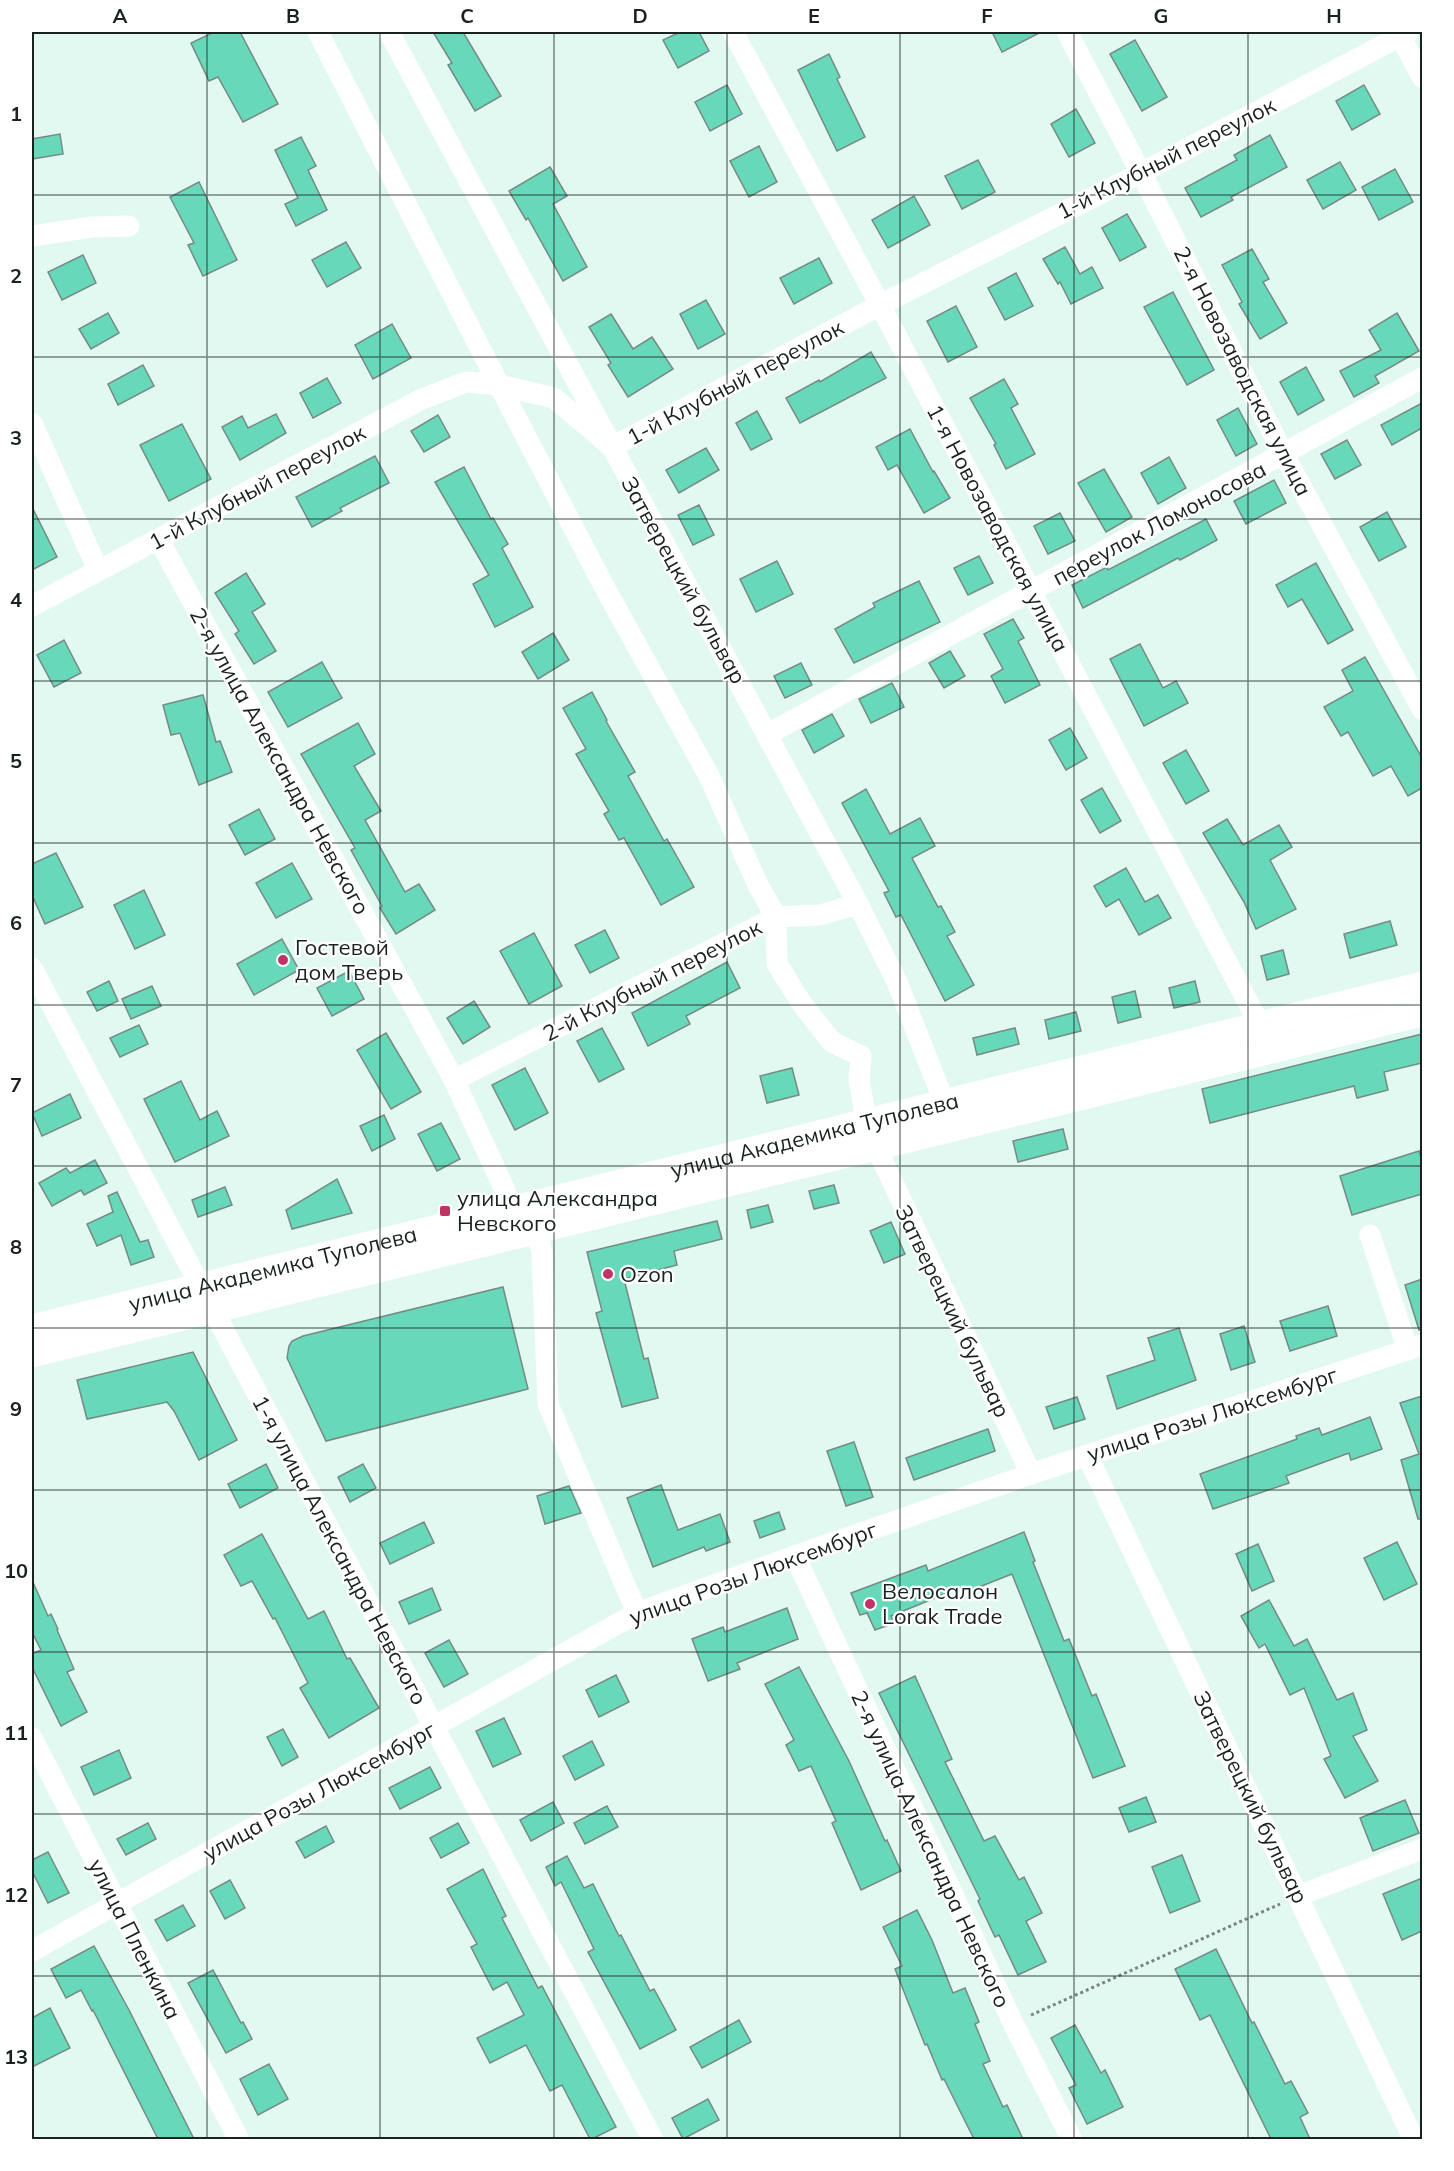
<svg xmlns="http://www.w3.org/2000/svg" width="1454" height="2171" font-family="Mulish,sans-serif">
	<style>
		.building { fill: #68d8ba; stroke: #758b83; stroke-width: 1.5 }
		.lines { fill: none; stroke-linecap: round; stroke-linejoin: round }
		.path { stroke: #778681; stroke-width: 3; stroke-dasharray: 3 3; stroke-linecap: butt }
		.minor { stroke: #fff; stroke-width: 21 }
		.major { stroke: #fff; stroke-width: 27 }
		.grid { fill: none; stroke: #1a2220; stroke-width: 1.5; stroke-opacity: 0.55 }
		.poi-dot { fill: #c03365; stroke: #fff; stroke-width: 2 }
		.labels { text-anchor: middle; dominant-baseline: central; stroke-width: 4.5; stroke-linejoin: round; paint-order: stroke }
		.street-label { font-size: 22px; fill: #1a2220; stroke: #fff }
		.poi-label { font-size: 22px; fill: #1a2220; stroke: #fff; text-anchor: start }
		.neatline { fill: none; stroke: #1a2220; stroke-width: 2 }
		.grid-label { font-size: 20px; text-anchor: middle; font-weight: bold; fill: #1a2220 }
	</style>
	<rect width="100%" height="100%" fill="#e1f9f1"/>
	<!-- building -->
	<g class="building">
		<polygon points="214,32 240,32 278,104 243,122 218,77 209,81 191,43"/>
		<polygon points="433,32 463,32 501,96 475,111 448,65 452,63"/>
		<polygon points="680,32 699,32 709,51 678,68 663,40"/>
		<polygon points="992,32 1041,32 1002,52"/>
		<polygon points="1135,40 1167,97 1142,111 1110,54"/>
		<polygon points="829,54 840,77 837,79 865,137 837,151 798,70"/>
		<polygon points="727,85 742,114 710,131 695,102"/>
		<polygon points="1364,85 1380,114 1352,130 1336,101"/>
		<polygon points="1076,109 1095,143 1069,157 1051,124"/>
		<polygon points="60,134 63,154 32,159 32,139"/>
		<polygon points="1270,135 1287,167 1231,197 1233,200 1201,217 1185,188 1237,160 1234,155"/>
		<polygon points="301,137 316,166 308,170 327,210 296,226 285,204 298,198 275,150"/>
		<polygon points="759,146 777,182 749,197 730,161"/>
		<polygon points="978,160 995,192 962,209 945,176"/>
		<polygon points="1340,162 1356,190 1323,209 1307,180"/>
		<polygon points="550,167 567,196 553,204 587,267 563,281 528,218 526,220 509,191"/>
		<polygon points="1395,169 1413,202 1379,220 1362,187"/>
		<polygon points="199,182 237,260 203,276 188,245 194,243 170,197"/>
		<polygon points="914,196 930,225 888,248 872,220"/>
		<polygon points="1127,214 1146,247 1120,261 1102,228"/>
		<polygon points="346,242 361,268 327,287 312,260"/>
		<polygon points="1065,247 1080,274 1092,267 1103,288 1071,304 1060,282 1058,284 1043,259"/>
		<polygon points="1252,249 1269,279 1263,282 1287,323 1260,339 1239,304 1242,302 1222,265"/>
		<polygon points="83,255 96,283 62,300 48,272"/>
		<polygon points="819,258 832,283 794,304 780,278"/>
		<polygon points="1016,273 1033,306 1005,320 988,288"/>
		<polygon points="1173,292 1214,370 1187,385 1144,307"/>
		<polygon points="706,300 725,334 698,349 680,314"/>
		<polygon points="956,306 977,347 948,362 927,321"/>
		<polygon points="108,313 119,333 91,349 79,329"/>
		<polygon points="1397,313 1419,351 1375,376 1379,383 1354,397 1340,371 1381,350 1369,330"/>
		<polygon points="611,314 633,349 652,337 673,369 628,397 608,365 611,363 589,327"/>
		<polygon points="392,324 411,358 373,379 355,345"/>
		<polygon points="871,352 886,378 800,423 786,398 819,380 820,382"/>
		<polygon points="143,365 154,386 118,405 108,384"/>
		<polygon points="1306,367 1324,400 1298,415 1280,382"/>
		<polygon points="327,378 341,403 313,418 300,393"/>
		<polygon points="1004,379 1018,404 1011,408 1035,454 1006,469 994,445 996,444 970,398"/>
		<polygon points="1422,403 1422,428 1392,445 1381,425"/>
		<polygon points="1238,408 1257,444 1236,456 1217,420"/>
		<polygon points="757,411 772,439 751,450 736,423"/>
		<polygon points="276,414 286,433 240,460 222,427 242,416 248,428"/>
		<polygon points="438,415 450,437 424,452 411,431"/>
		<polygon points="182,424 211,479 169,501 140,445"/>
		<polygon points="910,429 933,472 934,471 950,498 924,513 897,465 888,470 876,447"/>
		<polygon points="1347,440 1361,465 1335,479 1321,454"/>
		<polygon points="706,448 719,470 679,493 666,470"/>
		<polygon points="375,456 389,483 340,508 342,511 312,527 296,497"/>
		<polygon points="1169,457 1186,488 1158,504 1141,473"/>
		<polygon points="464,467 491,519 493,518 508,544 502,548 533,607 495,627 473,584 489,575 435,482"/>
		<polygon points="1104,469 1132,517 1106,532 1078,483"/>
		<polygon points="1274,480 1286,503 1246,524 1234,501"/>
		<polygon points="699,505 714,535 693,545 678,515"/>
		<polygon points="32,507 57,557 32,570"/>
		<polygon points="1387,512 1406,547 1379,561 1360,527"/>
		<polygon points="1060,513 1075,541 1048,554 1034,526"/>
		<polygon points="1206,519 1217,540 1180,560 1178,558 1083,608 1072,585 1107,567 1108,570"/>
		<polygon points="979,556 993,583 968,595 954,568"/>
		<polygon points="777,561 793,594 756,612 740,579"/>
		<polygon points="1316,563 1353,630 1328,644 1302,599 1288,607 1276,585"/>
		<polygon points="246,573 265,604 252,612 276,651 254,664 235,634 239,631 215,593"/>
		<polygon points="919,581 940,622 854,663 835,629 875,607 873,603"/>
		<polygon points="1013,619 1024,638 1018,641 1040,685 1005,703 991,676 1003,669 984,634"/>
		<polygon points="553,633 569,660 538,679 522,652"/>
		<polygon points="64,640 81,673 54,687 37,655"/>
		<polygon points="1140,644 1163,688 1176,681 1188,703 1144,726 1110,659"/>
		<polygon points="950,651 965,676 944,688 929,663"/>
		<polygon points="1365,657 1422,758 1422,788 1408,796 1391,766 1373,776 1348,732 1341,736 1324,707 1353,691 1342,670"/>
		<polygon points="322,662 342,698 288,727 268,692"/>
		<polygon points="801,663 812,685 785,698 774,676"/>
		<polygon points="892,683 904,707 871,723 859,699"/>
		<polygon points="592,692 607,720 606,721 635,772 628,776 664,841 667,839 694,887 661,905 624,838 619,840 604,814 609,811 576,754 586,749 563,708"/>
		<polygon points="203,695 216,742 220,741 232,772 199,785 180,733 171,735 163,705"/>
		<polygon points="832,714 844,736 814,753 802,730"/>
		<polygon points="358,723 375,754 354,766 381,811 365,820 405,892 419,884 435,910 396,934 380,908 382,906 351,850 355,848 301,754"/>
		<polygon points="1070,728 1087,758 1066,770 1049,740"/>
		<polygon points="1186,750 1209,791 1186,804 1163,763"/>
		<polygon points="1102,788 1121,821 1100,833 1081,800"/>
		<polygon points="866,789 890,834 920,818 935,846 912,858 938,907 941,906 955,932 947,936 974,985 945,1001 901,915 896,917 884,893 889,891 842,803"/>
		<polygon points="259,809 275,839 245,855 229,825"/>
		<polygon points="1227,819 1243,845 1279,825 1292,847 1270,860 1296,909 1256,929 1244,902 1203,833"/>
		<polygon points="56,853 83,907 45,924 32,895 32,864"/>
		<polygon points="292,863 312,899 276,918 256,883"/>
		<polygon points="1126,868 1145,902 1158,895 1171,918 1139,935 1119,899 1106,907 1094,886"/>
		<polygon points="144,890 165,935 135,949 114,905"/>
		<polygon points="1390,921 1397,945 1350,958 1344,934"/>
		<polygon points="605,930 619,958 590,973 575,945"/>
		<polygon points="534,933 562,986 529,1004 500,951"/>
		<polygon points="282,939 299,970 254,995 237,964"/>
		<polygon points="1283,950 1289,974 1267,980 1261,956"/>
		<polygon points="727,962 740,988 686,1016 690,1024 648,1046 632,1013"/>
		<polygon points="349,971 364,999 332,1016 317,988"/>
		<polygon points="109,981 118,1001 97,1011 87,992"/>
		<polygon points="1195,981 1200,1002 1174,1008 1169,988"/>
		<polygon points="152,986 161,1006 131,1019 122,999"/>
		<polygon points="1135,991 1141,1017 1118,1023 1112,997"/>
		<polygon points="474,1001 490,1027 463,1044 447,1018"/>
		<polygon points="1076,1012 1081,1031 1049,1039 1045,1020"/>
		<polygon points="139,1025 148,1044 120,1057 110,1038"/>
		<polygon points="602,1028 624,1069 599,1082 577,1041"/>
		<polygon points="1015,1028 1019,1044 977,1055 973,1038"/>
		<polygon points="386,1033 421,1092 391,1109 357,1050"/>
		<polygon points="1422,1034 1422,1063 1384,1072 1388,1090 1357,1098 1354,1086 1210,1123 1202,1089"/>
		<polygon points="525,1068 548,1113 515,1130 492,1085"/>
		<polygon points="792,1068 799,1095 767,1103 760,1076"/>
		<polygon points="181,1081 200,1120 217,1111 229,1136 175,1162 144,1099"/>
		<polygon points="70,1094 81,1118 42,1136 32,1113"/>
		<polygon points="384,1115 395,1139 372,1151 360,1126"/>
		<polygon points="441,1123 460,1159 437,1171 418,1134"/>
		<polygon points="1063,1129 1068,1149 1018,1162 1013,1141"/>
		<polygon points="1419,1151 1422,1162 1422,1194 1352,1215 1340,1176"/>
		<polygon points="95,1160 107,1183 84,1195 81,1190 52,1206 39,1183 66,1168 70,1173"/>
		<polygon points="337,1179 352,1213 292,1229 286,1210"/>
		<polygon points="834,1185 839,1203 814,1209 809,1191"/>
		<polygon points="225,1187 232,1205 198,1217 192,1200"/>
		<polygon points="117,1192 140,1242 148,1240 154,1257 131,1265 121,1235 97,1246 87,1224 113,1212 108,1196"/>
		<polygon points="768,1205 773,1222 751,1228 747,1210"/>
		<polygon points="717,1221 722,1239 674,1251 677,1265 624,1279 644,1359 648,1358 658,1398 622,1407 596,1313 602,1311 587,1252"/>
		<polygon points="891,1222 905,1254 884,1263 870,1231"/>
		<polygon points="1422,1279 1422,1330 1419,1330 1405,1285"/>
		<polygon points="503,1287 528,1389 326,1441 287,1358 289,1346 292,1341 303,1336"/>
		<polygon points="1328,1306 1337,1336 1290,1351 1280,1321"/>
		<polygon points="1244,1326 1255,1362 1231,1370 1220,1334"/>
		<polygon points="1179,1328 1196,1380 1117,1409 1107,1376 1155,1360 1148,1338"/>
		<polygon points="193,1352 237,1440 199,1460 174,1411 167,1402 87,1419 77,1380"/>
		<polygon points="1422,1396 1422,1519 1418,1519 1401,1460 1419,1454 1400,1403"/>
		<polygon points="1077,1397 1085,1419 1054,1429 1046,1407"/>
		<polygon points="1370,1417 1382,1449 1351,1460 1349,1453 1286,1476 1289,1483 1213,1509 1200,1474 1297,1439 1296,1436 1319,1428 1322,1435"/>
		<polygon points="988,1429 995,1451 914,1480 906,1458"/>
		<polygon points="854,1442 873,1497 846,1506 827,1451"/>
		<polygon points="266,1464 278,1488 240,1508 228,1484"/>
		<polygon points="363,1464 376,1488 350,1502 338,1477"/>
		<polygon points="661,1485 678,1530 720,1514 730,1542 706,1551 704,1547 653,1567 627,1498"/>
		<polygon points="569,1486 581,1513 545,1524 537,1496"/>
		<polygon points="779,1512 785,1529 760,1538 754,1521"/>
		<polygon points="424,1522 434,1543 390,1564 380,1543"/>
		<polygon points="1024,1532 1035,1561 1033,1562 1064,1641 1069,1639 1092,1696 1096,1694 1125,1766 1093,1778 1012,1574 964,1593 962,1587 891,1616 894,1623 875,1630 867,1613 860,1615 851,1593 926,1565 928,1571"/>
		<polygon points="262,1534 308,1619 324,1611 347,1659 350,1658 379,1708 329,1738 300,1688 308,1683 275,1618 273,1619 252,1581 241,1586 224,1555"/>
		<polygon points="1397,1542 1417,1584 1384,1600 1364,1558"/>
		<polygon points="1258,1544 1274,1581 1252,1591 1236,1554"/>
		<polygon points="32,1580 48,1616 51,1614 58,1629 57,1630 74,1669 67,1672 87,1712 61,1726 32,1667 32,1654 41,1650 32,1632"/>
		<polygon points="432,1588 441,1610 409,1624 399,1602"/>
		<polygon points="1269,1600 1294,1646 1307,1639 1337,1700 1353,1693 1367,1730 1353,1736 1378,1781 1345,1798 1324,1759 1331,1756 1304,1688 1290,1695 1265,1644 1259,1648 1241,1616"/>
		<polygon points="787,1608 798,1639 737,1663 740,1669 708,1681 692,1639 723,1627 725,1632"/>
		<polygon points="449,1640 468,1674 444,1687 425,1653"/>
		<polygon points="799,1667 849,1761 885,1841 887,1840 901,1871 861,1890 832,1823 836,1821 811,1766 799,1771 786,1745 794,1740 765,1684"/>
		<polygon points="616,1675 629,1702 599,1717 586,1690"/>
		<polygon points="915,1676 952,1759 945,1762 984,1841 995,1836 1019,1880 1024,1877 1042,1913 1026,1921 1046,1962 1018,1975 999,1935 995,1937 978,1901 980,1899 879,1693"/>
		<polygon points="504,1718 521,1754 493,1767 476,1731"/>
		<polygon points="283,1729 298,1757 282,1766 267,1737"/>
		<polygon points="592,1741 604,1765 575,1780 563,1756"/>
		<polygon points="119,1750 131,1778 94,1795 81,1767"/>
		<polygon points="430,1767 441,1788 400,1809 389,1788"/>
		<polygon points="1146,1797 1156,1822 1129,1832 1119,1808"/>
		<polygon points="1405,1800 1419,1833 1373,1851 1360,1818"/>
		<polygon points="553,1802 564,1823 531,1841 520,1820"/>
		<polygon points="607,1806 618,1827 585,1844 574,1823"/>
		<polygon points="148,1823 156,1839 126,1855 117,1839"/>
		<polygon points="458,1823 469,1843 441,1858 430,1838"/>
		<polygon points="326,1826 334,1842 305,1858 296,1842"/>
		<polygon points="48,1852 69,1893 48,1903 32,1871 32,1860"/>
		<polygon points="1182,1855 1200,1901 1170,1913 1152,1867"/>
		<polygon points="567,1856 584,1888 593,1884 619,1936 621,1935 650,1991 654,1989 676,2030 640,2049 588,1952 594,1949 561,1882 555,1886 546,1867"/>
		<polygon points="483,1869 506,1916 502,1918 538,1988 542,1986 616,2127 592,2139 590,2139 562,2085 550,2091 526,2045 490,2063 477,2038 524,2015 507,1982 493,1990 471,1947 477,1944 447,1889"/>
		<polygon points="1422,1878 1422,1931 1402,1940 1383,1894"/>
		<polygon points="230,1880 245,1908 225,1919 210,1891"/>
		<polygon points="183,1905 195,1926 167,1941 155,1920"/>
		<polygon points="917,1910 932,1940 953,1993 965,1988 979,2022 975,2024 990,2061 983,2064 1003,2107 1007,2105 1023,2139 974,2139 944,2079 942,2080 927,2044 925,2045 895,1969 902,1966 883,1927"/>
		<polygon points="94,1946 129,2010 194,2139 158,2139 93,2010 92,2011 81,1990 66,1998 51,1969"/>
		<polygon points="1216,1949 1252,2023 1254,2022 1285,2084 1291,2081 1308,2113 1300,2117 1310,2139 1271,2139 1210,2015 1200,2020 1175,1969"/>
		<polygon points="213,1970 241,2023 243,2022 252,2039 226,2053 188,1983"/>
		<polygon points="50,2008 70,2048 32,2067 32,2018"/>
		<polygon points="739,2020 751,2042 702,2068 690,2047"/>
		<polygon points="1075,2025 1101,2073 1105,2070 1123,2107 1087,2124 1069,2088 1076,2085 1051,2038"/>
		<polygon points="269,2064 288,2099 258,2115 240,2079"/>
		<polygon points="708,2099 719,2120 683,2139 672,2118"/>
	</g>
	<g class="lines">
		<!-- path -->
		<polyline class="path" points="1031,2015 1280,1904"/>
		<!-- minor -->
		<g class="minor">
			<polyline points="318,32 499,385 606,590 709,776 758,885 776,917 777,964 802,1004 832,1042 861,1056 859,1080 867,1123"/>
			<polyline points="389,32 858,904 897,982 945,1104"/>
			<polyline points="733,32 880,305 1260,1025"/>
			<polyline points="1067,32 1141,173 1284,455 1422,709"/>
			<polyline points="1398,32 1422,77"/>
			<polyline points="32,236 92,227 129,226"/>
			<polyline points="32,423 98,570"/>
			<polyline points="159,540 454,1080 504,1188 511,1210"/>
			<polyline points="32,606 420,400 466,382 499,385 554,398 612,447 880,305 1141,173 1408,32"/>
			<polyline points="768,734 1422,378"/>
			<polyline points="32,968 201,1287"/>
			<polyline points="454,1080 776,917 820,915 858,904"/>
			<polyline points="876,1147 1031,1474"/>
			<polyline points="536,1230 542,1252 548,1404 637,1613"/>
			<polyline points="1370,1235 1408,1350"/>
			<polyline points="213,1310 653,2140"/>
			<polyline points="1087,1455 1414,2140"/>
			<polyline points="795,1556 1013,2023 1072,2140"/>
			<polyline points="32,1738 239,2140"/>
			<polyline points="1298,1896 1422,1849"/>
			<polyline points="32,1951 637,1613 795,1556 1031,1474 1422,1345"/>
		</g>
		<!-- major -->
		<g class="major">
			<path id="s1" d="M32 1328 1422 985"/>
			<polyline points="32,1354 1422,1013"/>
		</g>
	</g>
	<!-- grid -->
	<path class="grid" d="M207 32V2140M380 32V2140M554 32V2140M727 32V2140M900 32V2140M1074 32V2140M1248 32V2140M32 195H1422M32 357H1422M32 519H1422M32 681H1422M32 843H1422M32 1005H1422M32 1166H1422M32 1328H1422M32 1490H1422M32 1652H1422M32 1814H1422M32 1976H1422"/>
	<!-- markers -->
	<g class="poi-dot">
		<circle cx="283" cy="960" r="6"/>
		<rect x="439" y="1205" width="12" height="12" rx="3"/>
		<circle cx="608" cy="1274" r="6"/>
		<circle cx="870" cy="1604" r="6"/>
	</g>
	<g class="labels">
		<!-- street labels -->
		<g class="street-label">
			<text transform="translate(1166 158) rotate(-27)">1-й Клубный переулок</text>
			<text transform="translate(1243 371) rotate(63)">2-я Новозаводская улица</text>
			<text transform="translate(735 382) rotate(-28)">1-й Клубный переулок</text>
			<text transform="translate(257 487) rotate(-28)">1-й Клубный переулок</text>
			<text transform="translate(1159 523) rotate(-28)">переулок Ломоносова</text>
			<text transform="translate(998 528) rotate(62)">1-я Новозаводская улица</text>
			<text transform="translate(684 580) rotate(61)">Затверецкий бульвар</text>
			<text transform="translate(280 761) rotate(61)">2-я улица Александра Невского</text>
			<text transform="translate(652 980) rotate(-27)">2-й Клубный переулок</text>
			<text stroke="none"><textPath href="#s1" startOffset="806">улица Академика Туполева</textPath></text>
			<text stroke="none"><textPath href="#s1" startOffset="248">улица Академика Туполева</textPath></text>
			<text transform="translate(953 1311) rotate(64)">Затверецкий бульвар</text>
			<text transform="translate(1212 1414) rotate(-18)">улица Розы Люксембург</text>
			<text transform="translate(340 1550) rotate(62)">1-я улица Александра Невского</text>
			<text transform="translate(753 1573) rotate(-20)">улица Розы Люксембург</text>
			<text transform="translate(319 1791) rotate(-29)">улица Розы Люксембург</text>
			<text transform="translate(1251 1797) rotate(64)">Затверецкий бульвар</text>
			<text transform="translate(931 1849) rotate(65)">2-я улица Александра Невского</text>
			<text transform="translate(135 1939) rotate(63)">улица Пленкина</text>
		</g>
		<!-- poi labels -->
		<g class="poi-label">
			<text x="295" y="947">Гостевой<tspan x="295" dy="25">дом Тверь</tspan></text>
			<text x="457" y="1198">улица Александра<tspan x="457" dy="25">Невского</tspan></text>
			<text x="620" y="1274">Ozon</text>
			<text x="882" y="1591">Велосалон<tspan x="882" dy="25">Lorak Trade</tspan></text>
		</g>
	</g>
	<!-- border -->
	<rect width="1454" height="2171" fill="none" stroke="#ffffff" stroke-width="66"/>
	<rect x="33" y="33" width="1388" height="2105" class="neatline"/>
	<g class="grid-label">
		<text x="120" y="23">A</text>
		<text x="293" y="23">B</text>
		<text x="467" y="23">C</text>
		<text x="640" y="23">D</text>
		<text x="814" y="23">E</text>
		<text x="987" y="23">F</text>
		<text x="1161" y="23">G</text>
		<text x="1334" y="23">H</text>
		<text x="16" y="121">1</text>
		<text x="16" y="283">2</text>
		<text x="16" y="445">3</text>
		<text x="16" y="607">4</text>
		<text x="16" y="768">5</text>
		<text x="16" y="930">6</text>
		<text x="16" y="1092">7</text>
		<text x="16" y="1254">8</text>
		<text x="16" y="1416">9</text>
		<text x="16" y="1578">10</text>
		<text x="16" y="1740">11</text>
		<text x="16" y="1902">12</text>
		<text x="16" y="2064">13</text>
	</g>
</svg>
